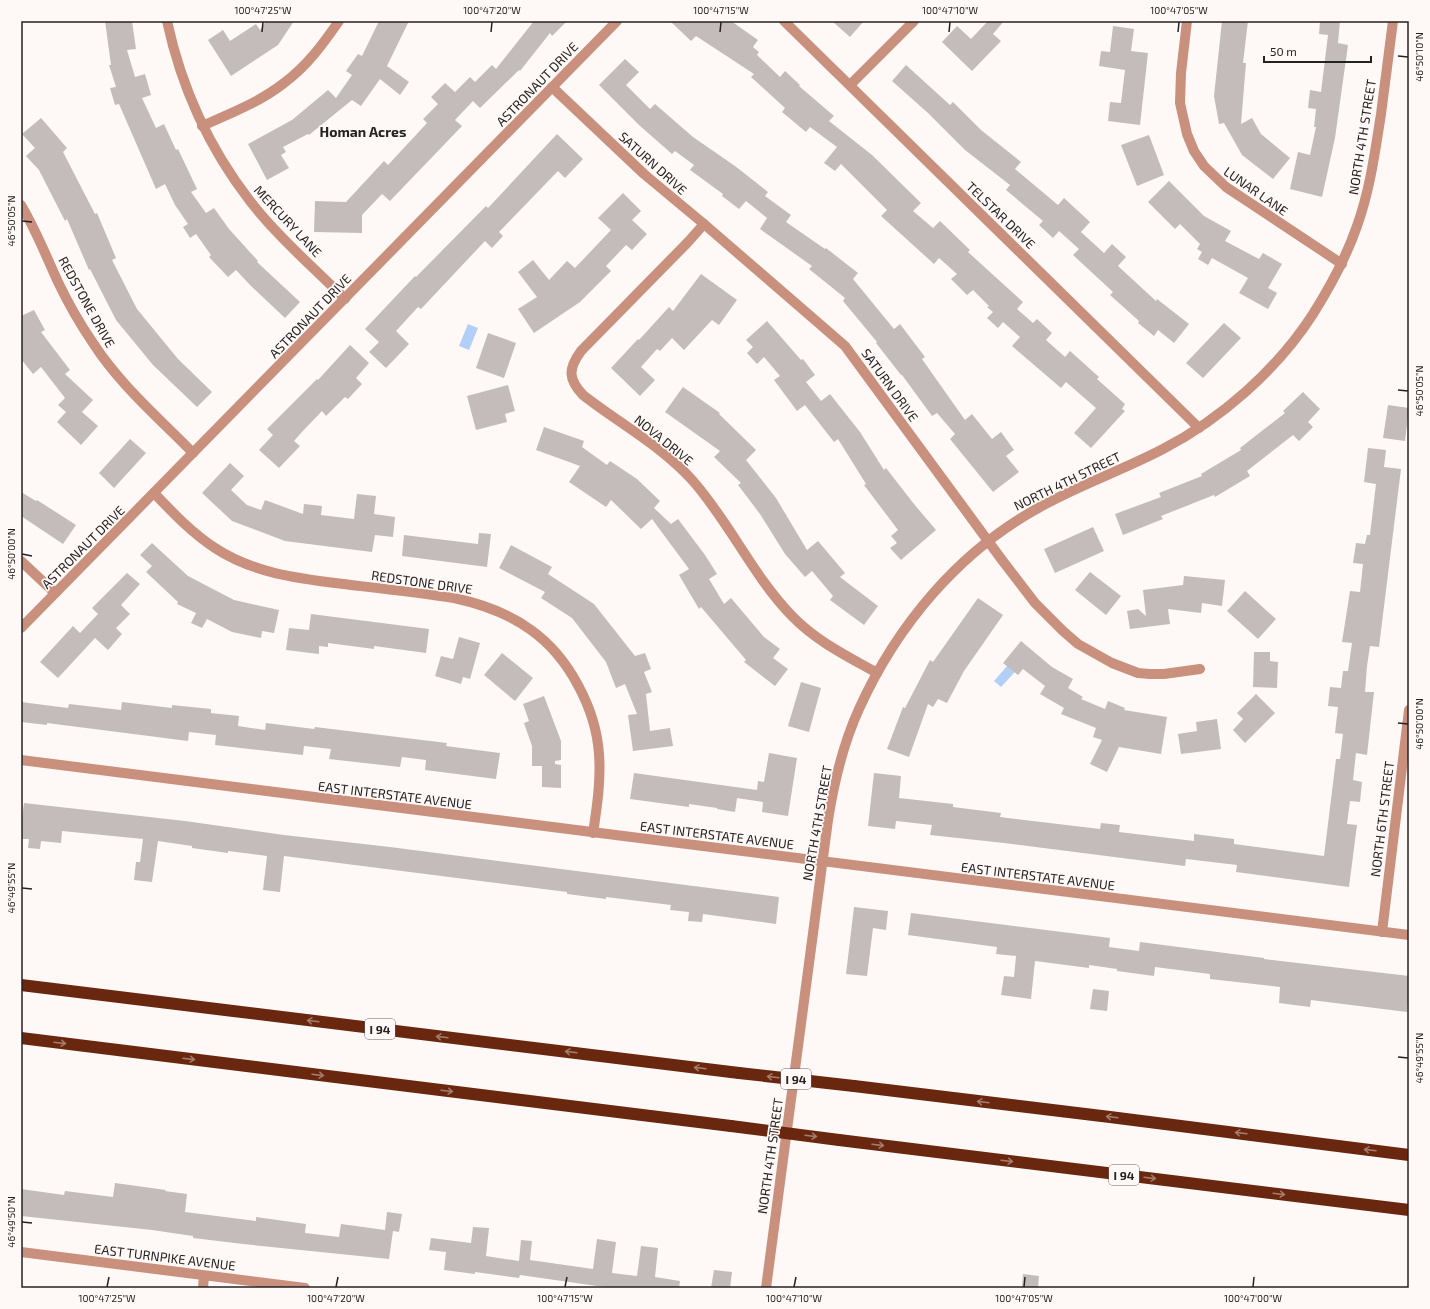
<svg xmlns="http://www.w3.org/2000/svg" width="1430" height="1309" font-family="'Exo 2',sans-serif">
	<style>
		.water { fill: #b3cef7 }
		.building { fill: #c3bcba }
		.lines { fill: none; stroke-linecap: round; stroke-linejoin: round }
		.minor { stroke: #ca907e; stroke-width: 10 }
		.tertiary { stroke: #ca907e; stroke-width: 10 }
		.motorway { stroke: #692710; stroke-width: 12 }
		.motorway-bridge { stroke: #692710; stroke-width: 12 }
		.oneway { stroke: #a57b6c }
		.ticks { fill: none; stroke: #252222; stroke-width: 1.5 }
		.labels { text-anchor: middle; dominant-baseline: central; stroke-width: 3.5; stroke-linejoin: round; paint-order: stroke }
		.shield { fill: #fef9f7; stroke: #666262; stroke-width: 1 }
		.shield-label { font-size: 12px; font-weight: bold; fill: #252222 }
		.street-label { font-size: 13px; fill: #252222; stroke: #fef9f7 }
		.neighbourhood-label { font-size: 14px; font-weight: bold; fill: #252222; stroke: #fef9f7 }
		.neatline { fill: none; stroke: #252222; stroke-width: 1.5 }
		.ticks-label { font-size: 10px; text-anchor: middle; fill: #252222 }
	</style>
	<rect width="100%" height="100%" fill="#fef9f7"/>
	<!-- water -->
	<g class="water">
		<polygon points="468,324 478,328 469,350 459,346"/>
		<polygon points="1007,666 1015,672 1001,687 994,681"/>
	</g>
	<!-- building -->
	<g class="building">
		<polygon points="105,21 132,21 136,49 127,50 135,77 145,74 151,95 142,98 156,128 164,124 176,150 178,149 197,189 191,192 206,213 214,208 229,229 258,261 257,262 300,302 285,318 250,285 236,270 228,277 209,257 211,255 196,234 190,238 183,227 188,224 175,205 165,184 156,189 119,104 115,105 110,88 116,87 109,65 111,65"/>
		<polygon points="266,21 294,21 278,45 231,76 208,40 223,30 230,41 256,24 260,30"/>
		<polygon points="379,21 409,21 387,66 409,82 400,95 380,79 361,106 352,100 309,135 308,134 283,147 286,152 281,155 289,168 267,180 248,144 292,120 328,90 336,98 352,75 346,71 358,54 362,56"/>
		<polygon points="534,21 567,21 552,36 550,33 520,71 519,70 480,108 473,101 455,120 462,126 390,201 382,194 362,215 362,233 314,232 315,201 346,202 384,161 388,165 427,123 423,119 438,104 431,97 445,83 455,92 470,77 475,82 492,65 496,69"/>
		<polygon points="670,21 731,21 758,40 753,47 759,52 757,55 780,77 785,71 800,85 799,86 834,116 829,121 872,155 921,203 913,211 933,228 940,221 970,250 968,252 1023,302 1017,309 1033,323 1037,319 1052,333 1046,340 1065,357 1070,351 1099,377 1097,379 1125,404 1122,409 1125,411 1091,448 1074,433 1096,408 1066,382 1061,388 1012,346 1020,337 1003,322 998,328 987,318 993,312 987,307 989,306 973,290 967,295 951,279 957,274 939,258 934,264 881,216 887,210 841,164 835,171 824,163 837,147 810,127 806,132 782,112 785,108 751,77 754,74 696,36 691,41"/>
		<polygon points="832,21 864,21 850,37"/>
		<polygon points="988,21 1004,21 993,34 1001,41 972,71 942,42 957,26 971,39"/>
		<polygon points="1222,21 1248,21 1243,63 1246,63 1241,124 1252,118 1261,134 1290,158 1273,179 1242,155 1224,123 1219,124 1214,96"/>
		<polygon points="1320,21 1340,21 1338,43 1348,45 1335,138 1322,197 1290,189 1298,152 1310,155 1316,127 1314,127 1316,109 1308,108 1310,90 1321,92 1328,35 1319,34"/>
		<polygon points="1113,26 1134,29 1131,51 1148,53 1140,125 1108,121 1110,102 1121,103 1125,70 1099,66 1101,51 1110,52"/>
		<polygon points="625,59 639,72 626,85 650,109 655,104 693,137 735,166 768,192 765,196 791,215 786,222 825,249 826,248 858,273 853,279 894,329 900,324 925,357 922,359 965,420 972,414 992,439 1001,432 1014,450 1006,456 1019,472 993,492 950,439 955,434 937,413 932,416 902,375 901,375 876,343 877,342 843,301 845,298 809,269 812,266 760,229 767,218 746,201 739,209 722,196 723,194 690,170 694,165 675,151 672,154 639,125 599,85"/>
		<polygon points="906,65 950,105 953,102 981,130 1021,162 1015,169 1058,205 1064,198 1090,222 1081,232 1104,253 1112,244 1126,257 1118,266 1156,301 1157,299 1189,324 1174,343 1158,330 1154,336 1138,323 1139,321 1110,295 1113,292 1073,255 1079,249 1059,231 1053,238 1039,225 1043,221 1006,190 1010,185 965,150 928,113 892,81"/>
		<polygon points="41,118 67,148 63,152 95,214 97,213 116,258 112,260 137,309 178,359 212,392 197,407 153,365 116,320 90,269 89,270 67,219 65,221 39,170 26,156 35,148 22,134"/>
		<polygon points="557,134 583,159 565,178 558,171 499,232 503,236 492,248 485,241 421,309 418,307 396,331 409,344 386,368 369,352 379,342 365,329 415,276 416,277 486,206 488,208"/>
		<polygon points="1149,135 1164,175 1137,186 1121,145"/>
		<polygon points="1169,181 1204,216 1231,231 1225,241 1259,259 1263,253 1282,264 1268,288 1277,293 1268,309 1239,293 1248,278 1212,258 1208,265 1198,259 1202,252 1197,249 1200,244 1180,224 1175,229 1148,202"/>
		<polygon points="623,193 641,211 632,220 647,234 632,250 626,245 606,266 611,271 580,302 534,333 518,309 537,297 518,272 533,260 549,280 567,261 575,268 611,230 598,218"/>
		<polygon points="701,274 737,300 719,325 712,320 684,350 672,338 660,351 657,349 641,367 655,380 640,396 611,368 638,339 639,340 669,307 673,311"/>
		<polygon points="34,310 45,330 41,332 70,370 65,374 93,400 82,412 98,426 81,445 57,422 66,412 58,405 65,398 41,367 33,374 21,359 21,316"/>
		<polygon points="767,321 801,360 803,359 815,375 806,382 821,401 830,394 860,432 884,470 886,468 914,504 936,530 901,560 890,548 897,543 891,536 898,530 864,485 866,484 838,439 834,442 805,405 797,411 774,380 780,376 764,357 757,364 747,353 753,347 746,340"/>
		<polygon points="1224,323 1241,338 1203,378 1186,363"/>
		<polygon points="488,333 516,343 504,378 476,368"/>
		<polygon points="350,345 369,363 356,378 362,384 348,399 345,397 326,416 322,411 301,433 294,441 300,446 279,468 259,450 273,435 267,429 317,379 318,380"/>
		<polygon points="508,385 515,411 505,414 507,422 476,430 467,396"/>
		<polygon points="683,387 720,413 719,414 756,450 746,460 776,498 807,550 818,541 845,573 840,577 878,606 864,625 830,600 833,596 812,571 805,577 785,554 760,514 738,485 741,483 714,457 720,451 665,412"/>
		<polygon points="1303,392 1320,409 1308,422 1313,427 1299,441 1293,435 1247,471 1250,476 1215,497 1214,495 1161,516 1163,519 1123,535 1115,514 1161,497 1159,493 1202,476 1201,474 1241,450 1240,448 1285,413 1283,411"/>
		<polygon points="1388,405 1409,408 1405,441 1383,438"/>
		<polygon points="544,427 584,441 582,447 607,465 610,461 637,479 660,501 654,508 671,524 678,519 705,555 717,574 709,579 724,604 731,598 764,637 780,649 773,658 788,669 775,686 744,662 746,660 701,607 699,609 679,575 689,569 652,519 641,529 611,500 606,507 569,482 580,466 536,450"/>
		<polygon points="130,439 146,453 114,488 99,473"/>
		<polygon points="1368,448 1386,450 1384,467 1401,469 1379,647 1370,646 1367,666 1365,692 1374,692 1367,755 1356,753 1353,780 1362,782 1360,802 1350,801 1347,824 1357,825 1349,887 1236,872 1237,865 1186,859 1185,866 1004,843 930,835 932,825 896,821 895,829 868,826 874,773 901,776 899,798 953,804 953,807 1001,813 1000,817 1100,829 1101,823 1120,825 1119,832 1194,841 1194,834 1234,839 1234,844 1324,856 1336,759 1340,759 1343,734 1335,733 1338,707 1328,706 1330,687 1341,688 1343,671 1348,671 1352,643 1342,642 1345,623 1350,591 1360,592 1363,564 1353,563 1356,543 1365,544 1367,535 1370,535 1376,484 1364,482"/>
		<polygon points="230,463 244,476 231,490 247,505 261,510 265,500 303,514 304,504 322,506 321,515 354,519 357,494 376,496 374,514 395,517 393,537 375,535 372,552 285,541 232,521 202,493"/>
		<polygon points="21,492 36,501 37,500 76,525 63,544 21,516"/>
		<polygon points="1093,527 1104,551 1055,573 1044,549"/>
		<polygon points="479,533 491,534 487,567 402,556 404,535 478,544"/>
		<polygon points="152,543 188,576 234,600 279,610 274,633 262,631 261,638 232,632 207,619 202,628 191,623 196,613 177,604 178,602 146,572 152,566 140,555"/>
		<polygon points="511,545 552,567 548,574 594,604 635,656 645,653 651,669 644,672 652,692 646,694 650,731 670,728 673,746 633,751 628,715 637,714 625,684 616,688 606,662 572,618 541,598 545,592 499,568"/>
		<polygon points="1090,572 1121,596 1106,615 1075,590"/>
		<polygon points="127,573 140,584 121,605 130,614 116,628 122,634 108,650 95,638 58,678 40,662 73,626 80,633 98,614 92,608"/>
		<polygon points="1184,576 1225,580 1222,606 1202,603 1201,613 1168,609 1170,624 1130,629 1127,611 1138,609 1146,616 1143,590 1183,585"/>
		<polygon points="1245,591 1276,619 1258,639 1227,611"/>
		<polygon points="978,598 1003,615 964,671 947,703 938,699 933,707 928,704 909,757 887,749 903,707 905,708 930,660 933,662"/>
		<polygon points="311,614 429,629 426,653 374,646 374,649 328,643 328,647 319,646 319,654 286,650 289,628 309,630"/>
		<polygon points="459,637 480,643 470,679 463,677 461,684 435,676 441,656 453,659"/>
		<polygon points="1021,641 1052,667 1073,679 1068,688 1083,697 1081,699 1105,709 1108,701 1125,708 1124,710 1167,717 1161,754 1119,747 1107,772 1090,764 1102,740 1093,737 1096,728 1061,714 1064,708 1040,694 1045,686 1023,669 1018,675 1003,663"/>
		<polygon points="1254,652 1270,652 1270,661 1278,662 1277,688 1253,687"/>
		<polygon points="502,653 533,678 515,701 484,675"/>
		<polygon points="801,682 821,688 809,732 788,726"/>
		<polygon points="1256,694 1275,713 1245,743 1233,730 1243,719 1237,713"/>
		<polygon points="544,696 561,741 561,760 555,761 555,764 561,765 561,788 542,787 542,766 532,766 532,746 524,723 529,721 523,704"/>
		<polygon points="21,702 68,708 69,704 121,710 122,702 172,708 172,705 211,709 211,713 239,716 238,726 265,730 266,723 314,729 315,727 447,743 446,746 500,753 496,779 425,770 426,760 402,757 400,767 329,759 331,749 304,746 303,755 215,745 216,735 189,732 188,741 47,723 47,725 21,722"/>
		<polygon points="1217,719 1221,749 1181,754 1178,734 1197,731 1196,722"/>
		<polygon points="769,753 797,758 788,816 762,812 763,802 737,798 735,812 717,809 717,808 689,804 689,807 630,799 634,773 757,790 758,781 764,782"/>
		<polygon points="24,803 185,821 284,835 390,847 779,897 776,924 703,914 702,922 688,921 689,912 670,910 671,905 606,897 606,899 567,894 567,892 284,856 280,892 263,890 267,856 228,851 228,853 192,848 192,846 158,841 152,882 134,880 136,862 140,862 143,839 62,831 61,843 41,841 40,849 28,848 29,839 21,839 21,825"/>
		<polygon points="854,907 888,911 886,930 873,928 867,976 846,974"/>
		<polygon points="911,913 1110,938 1109,947 1139,951 1140,942 1264,958 1264,959 1409,976 1409,992 1407,1012 1311,1000 1310,1007 1279,1003 1280,987 1210,979 1210,974 1155,967 1154,976 1117,971 1117,969 1089,965 1089,968 1035,961 1031,999 1001,995 1004,976 1014,977 1016,956 996,954 997,947 908,935"/>
		<polygon points="1093,989 1109,991 1107,1011 1090,1009"/>
		<polygon points="115,1183 166,1190 165,1191 187,1194 185,1212 256,1221 256,1217 306,1224 305,1233 339,1237 341,1224 385,1230 387,1212 402,1214 399,1232 393,1231 389,1259 243,1244 193,1238 193,1236 152,1230 21,1216 21,1189 64,1195 65,1191 113,1197"/>
		<polygon points="473,1227 489,1228 486,1256 519,1261 521,1240 532,1241 530,1260 593,1269 597,1239 616,1242 612,1273 637,1276 641,1246 658,1248 655,1277 680,1281 679,1288 611,1288 520,1275 519,1278 475,1272 475,1274 444,1270 446,1252 429,1250 431,1238 471,1243"/>
		<polygon points="714,1270 732,1272 730,1288 711,1288"/>
		<polygon points="1023,1274 1039,1276 1038,1288 1022,1288"/>
	</g>
	<g class="lines">
		<!-- minor -->
		<g class="minor">
			<path d="M167 21C181 86 209 148 250 201 278 237 313 267 345 299"/>
			<polyline points="784,21 1199,428"/>
			<polyline points="1187,21 1181,73 1180,103 1187,134 1194,151 1204,166 1226,187 1342,264"/>
			<polyline points="850,85 914,21"/>
			<polyline points="552,87 644,174 704,224 845,346 1002,560 1035,603 1063,631 1078,644 1112,663 1138,673 1150,674 1164,674 1200,669"/>
			<path d="M202 126C231 113 260 102 284 83 307 66 323 44 339 21"/>
			<path d="M21 205C36 230 46 256 58 282 68 303 80 324 93 343 120 385 159 418 193 453"/>
			<path d="M704 224 688 242 581 351C568 369 568 379 583 395 620 424 662 446 693 481 730 523 753 576 792 616 816 641 847 656 877 673"/>
			<path d="M154 493C173 513 192 533 215 548 256 575 304 579 351 585 385 589 420 593 454 598 482 604 508 613 531 630 569 657 596 709 599 754 601 780 597 807 593 833"/>
			<polyline points="21,561 55,593"/>
			<polyline points="21,628 617,21"/>
			<polyline points="1382,932 1409,710"/>
			<polyline points="203,1288 204,1276"/>
		</g>
		<!-- tertiary -->
		<g class="tertiary">
			<polyline points="21,760 1409,935"/>
			<polyline points="21,1252 305,1288"/>
			<path d="M766 1288 828 820C834 782 843 744 859 709 897 625 959 551 1040 507 1079 485 1123 470 1163 449 1221 419 1277 370 1313 314 1330 287 1346 258 1357 226 1370 190 1375 152 1381 114 1385 83 1389 52 1393 21"/>
		</g>
		<!-- motorway -->
		<g class="motorway">
			<polyline points="21,985 739,1073"/>
			<polyline points="21,1038 731,1126"/>
			<polyline points="854,1086 1110,1117 1409,1155"/>
			<polyline points="839,1140 1409,1210"/>
		</g>
		<!-- motorway-bridge -->
		<g class="motorway-bridge">
			<polyline points="739,1073 854,1086"/>
			<polyline points="731,1126 839,1140"/>
		</g>
	</g>
	<!-- one-way arrows -->
	<defs><path id="oneway-shaft" d="M-6 0H5M1.5-3L5.5 0L1.5 3" fill="none" stroke-width="1.6" stroke-linecap="round" stroke-linejoin="round"/></defs>
	<g class="oneway">
		<use href="#oneway-shaft" transform="translate(313 1021) rotate(-173)"/>
		<use href="#oneway-shaft" transform="translate(442 1037) rotate(-173)"/>
		<use href="#oneway-shaft" transform="translate(60 1043) rotate(7)"/>
		<use href="#oneway-shaft" transform="translate(571 1052) rotate(-173)"/>
		<use href="#oneway-shaft" transform="translate(189 1059) rotate(7)"/>
		<use href="#oneway-shaft" transform="translate(700 1068) rotate(-173)"/>
		<use href="#oneway-shaft" transform="translate(318 1075) rotate(7)"/>
		<use href="#oneway-shaft" transform="translate(773 1077) rotate(-173)"/>
		<use href="#oneway-shaft" transform="translate(447 1091) rotate(7)"/>
		<use href="#oneway-shaft" transform="translate(983 1102) rotate(-173)"/>
		<use href="#oneway-shaft" transform="translate(1112 1117) rotate(-173)"/>
		<use href="#oneway-shaft" transform="translate(1241 1133) rotate(-173)"/>
		<use href="#oneway-shaft" transform="translate(811 1136) rotate(7)"/>
		<use href="#oneway-shaft" transform="translate(878 1145) rotate(7)"/>
		<use href="#oneway-shaft" transform="translate(1370 1150) rotate(-173)"/>
		<use href="#oneway-shaft" transform="translate(1007 1161) rotate(7)"/>
		<use href="#oneway-shaft" transform="translate(1150 1178) rotate(7)"/>
		<use href="#oneway-shaft" transform="translate(1279 1194) rotate(7)"/>
	</g>
	<!-- ticks -->
	<path class="ticks" d="M262 32 263 22M491 32 492 22M720 32 721 22M949 32 950 22M1178 32 1179 22M1398 56 1408 57M22 221 32 222M1398 390 1408 391M22 554 32 556M1398 723 1408 724M22 888 32 889M1398 1057 1408 1058M22 1222 32 1223M107 1287 109 1277M336 1287 338 1277M565 1287 567 1277M794 1287 796 1277M1024 1287 1025 1277M1253 1287 1254 1277"/>
	<g class="labels">
		<!-- shield labels -->
		<g class="shield">
			<rect x="365" y="1019" width="30" height="20" rx="3"/>
			<rect x="781" y="1069" width="30" height="20" rx="3"/>
			<rect x="1109" y="1165" width="30" height="20" rx="3"/>
		</g>
		<g class="shield-label">
			<text x="380" y="1029">I 94</text>
			<text x="796" y="1079">I 94</text>
			<text x="1124" y="1175">I 94</text>
		</g>
		<!-- street labels -->
		<g class="street-label">
			<text transform="translate(537 84) rotate(-46)">ASTRONAUT DRIVE</text>
			<text transform="translate(1362 137) rotate(-81)">NORTH 4TH STREET</text>
			<text transform="translate(653 163) rotate(42)">SATURN DRIVE</text>
			<text transform="translate(1256 191) rotate(35)">LUNAR LANE</text>
			<text transform="translate(1001 215) rotate(44)">TELSTAR DRIVE</text>
			<text transform="translate(288 221) rotate(47)">MERCURY LANE</text>
			<text transform="translate(87 302) rotate(61)">REDSTONE DRIVE</text>
			<text transform="translate(310 316) rotate(-46)">ASTRONAUT DRIVE</text>
			<text transform="translate(890 385) rotate(54)">SATURN DRIVE</text>
			<text transform="translate(664 440) rotate(39)">NOVA DRIVE</text>
			<text transform="translate(1067 481) rotate(-26)">NORTH 4TH STREET</text>
			<text transform="translate(83 547) rotate(-45)">ASTRONAUT DRIVE</text>
			<text transform="translate(422 582) rotate(8)">REDSTONE DRIVE</text>
			<text transform="translate(395 795) rotate(7)">EAST INTERSTATE AVENUE</text>
			<text transform="translate(1382 819) rotate(-83)">NORTH 6TH STREET</text>
			<text transform="translate(817 823) rotate(-80)">NORTH 4TH STREET</text>
			<text transform="translate(717 835) rotate(7)">EAST INTERSTATE AVENUE</text>
			<text transform="translate(1038 876) rotate(7)">EAST INTERSTATE AVENUE</text>
			<text transform="translate(770 1156) rotate(-82)">NORTH 4TH STREET</text>
			<text transform="translate(165 1257) rotate(7)">EAST TURNPIKE AVENUE</text>
		</g>
		<!-- neighbourhood labels -->
		<g class="neighbourhood-label">
			<text x="363" y="131">Homan Acres</text>
		</g>
	</g>
	<!-- border -->
	<rect width="1430" height="1309" fill="none" stroke="#fef9f7" stroke-width="44"/>
	<!-- scale -->
	<path d="M1264 56v6h107v-6" fill="none" stroke="#252222" stroke-width="2"/>
	<text x="1270" y="56" font-size="12" fill="#252222" stroke="#fef9f7" stroke-width="3" paint-order="stroke">50 m</text>
	<rect x="22" y="22" width="1386" height="1265" class="neatline"/>
	<g class="ticks-label">
		<text x="263" y="14">100°47'25"W</text>
		<text x="492" y="14">100°47'20"W</text>
		<text x="721" y="14">100°47'15"W</text>
		<text x="950" y="14">100°47'10"W</text>
		<text x="1179" y="14">100°47'05"W</text>
		<text transform="translate(1419 57) rotate(-90)" y="4">46°50'10"N</text>
		<text transform="translate(11 221) rotate(-90)" y="4">46°50'05"N</text>
		<text transform="translate(1419 391) rotate(-90)" y="4">46°50'05"N</text>
		<text transform="translate(11 554) rotate(-90)" y="4">46°50'00"N</text>
		<text transform="translate(1419 724) rotate(-90)" y="4">46°50'00"N</text>
		<text transform="translate(11 888) rotate(-90)" y="4">46°49'55"N</text>
		<text transform="translate(1419 1058) rotate(-90)" y="4">46°49'55"N</text>
		<text transform="translate(11 1222) rotate(-90)" y="4">46°49'50"N</text>
		<text x="107" y="1302">100°47'25"W</text>
		<text x="336" y="1302">100°47'20"W</text>
		<text x="565" y="1302">100°47'15"W</text>
		<text x="794" y="1302">100°47'10"W</text>
		<text x="1024" y="1302">100°47'05"W</text>
		<text x="1253" y="1302">100°47'00"W</text>
	</g>
</svg>
